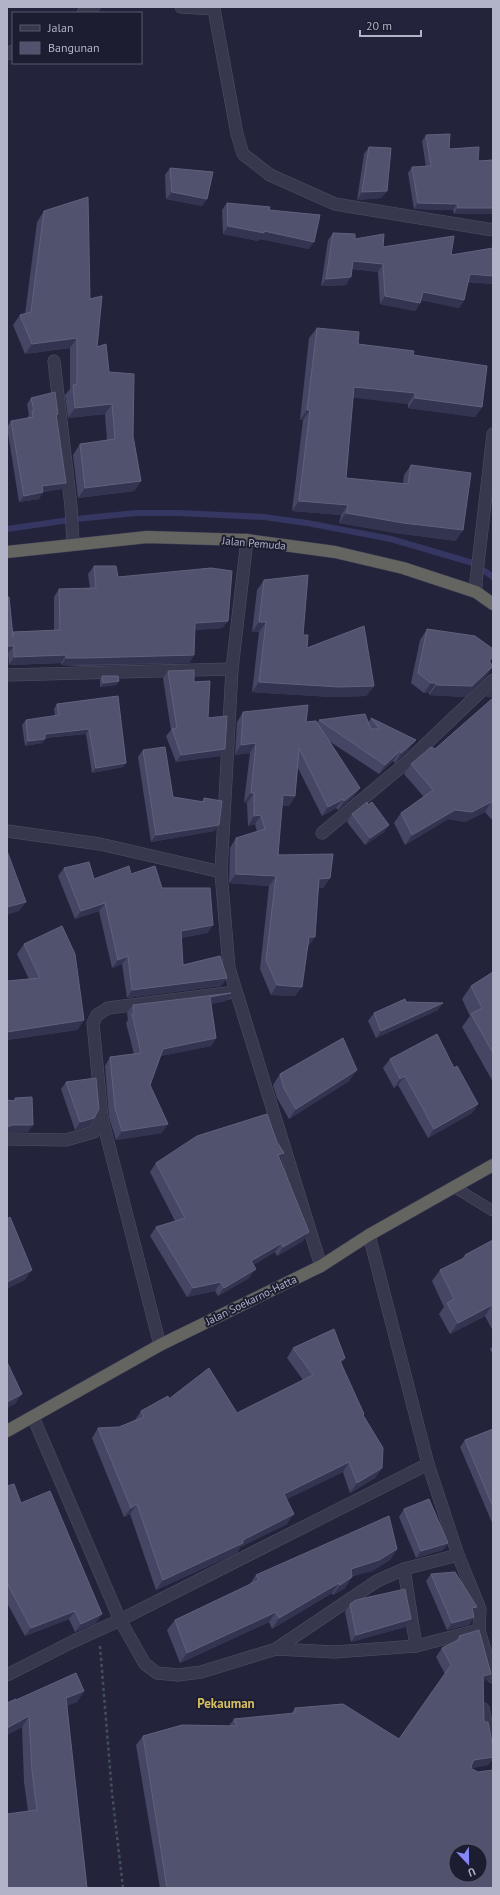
<svg xmlns="http://www.w3.org/2000/svg" width="500" height="1895" font-family="'PT Sans',sans-serif">
	<style>
		.lines { fill: none; stroke-linecap: round; stroke-linejoin: round }
		.stream { stroke: #353662; stroke-width: 6 }
		.service-casing { stroke: #4f5064; stroke-width: 11 }
		.minor-casing { stroke: #4f5064; stroke-width: 13 }
		.trunk-casing { stroke: #3f4054; stroke-width: 13 }
		.path { stroke: #434f5b; stroke-width: 2.5; stroke-dasharray: 3 3; stroke-linecap: butt }
		.service { stroke: #37384d; stroke-width: 10 }
		.minor { stroke: #37384d; stroke-width: 12 }
		.trunk { stroke: #646460; stroke-width: 12 }
		.wall { fill: #454663 }
		.shaded-wall { fill: #33344f }
		.building { fill: #51526e; stroke: #60617c; fill-rule: evenodd }
		.labels { text-anchor: middle; dominant-baseline: central; stroke-width: 4; stroke-linejoin: round; paint-order: stroke }
		.street-label { font-size: 11px; fill: #b2b3c8; stroke: #1c1d31 }
		.quarter-label { font-size: 13px; font-weight: bold; fill: #d6be60; stroke: #1c1d31 }
	</style>
	<rect width="100%" height="100%" fill="#23243c"/>
	<g class="lines">
		<!-- stream -->
		<polyline class="stream" points="7,529 76,519 136,513 178,513 264,517 307,523 391,539 473,563 493,577"/>
		<!-- service casing -->
		<g class="service-casing">
			<g id="service">
				<polyline points="454,1187 493,1211"/>
				<polyline points="484,1708 493,1751"/>
			</g>
		</g>
		<!-- minor casing -->
		<g class="minor-casing">
			<g id="minor">
				<polyline points="181,7 214,9 237,134 243,154 270,175 335,204 493,230"/>
				<polyline points="83,13 94,7"/>
				<polyline points="7,54 13,51"/>
				<polyline points="54,361 71,506 73,544"/>
				<polyline points="247,540 232,669 221,872 229,968 321,1266"/>
				<polyline points="476,592 476,581 493,434"/>
				<polyline points="7,675 232,669"/>
				<polyline points="7,831 100,844 221,872"/>
				<polyline points="322,833 407,762 493,680"/>
				<polyline points="102,1118 160,1345"/>
				<polyline points="7,1139 66,1140 94,1132 102,1118 93,1023 97,1015 108,1008 235,992"/>
				<polyline points="369,1235 428,1464 458,1555 480,1609 479,1630 493,1677"/>
				<polyline points="33,1417 120,1620 145,1664 157,1673 178,1675 201,1672 276,1649 335,1652 416,1646 479,1630"/>
				<polyline points="404,1569 416,1646"/>
				<polyline points="276,1649 377,1581 404,1569 458,1555"/>
				<polyline points="7,1675 72,1642 120,1620 428,1464"/>
			</g>
		</g>
		<!-- trunk casing -->
		<g class="trunk-casing">
			<g id="trunk">
				<polyline points="7,552 147,537 247,540 335,552 403,568 476,592 493,604"/>
				<polyline points="7,1431 160,1345 321,1266 369,1235 493,1165"/>
			</g>
		</g>
		<!-- path -->
		<polyline class="path" points="100,1646 112,1793 123,1888"/>
		<!-- service -->
		<use href="#service" class="service"/>
		<!-- minor -->
		<use href="#minor" class="minor"/>
		<!-- trunk -->
		<use href="#trunk" class="trunk"/>
	</g>
	<!-- wall -->
	<g class="wall">
		<polygon points="426,135 449,149 478,161 493,160 454,214 453,210 414,209 408,173 412,167 426,167 422,141"/>
		<polygon points="369,147 387,191 381,198 357,200 364,154"/>
		<polygon points="170,168 202,206 166,199 165,175"/>
		<polygon points="227,203 269,210 309,249 260,239 258,241 223,234 222,210"/>
		<polygon points="44,211 90,299 97,347 109,372 133,436 141,481 134,491 78,498 73,455 80,444 107,440 105,414 68,418 65,395 70,389 70,348 25,354 13,325 20,315 25,314 37,222"/>
		<polygon points="333,233 383,247 451,255 493,284 468,282 464,300 459,308 421,300 420,303 415,311 380,304 378,272 352,269 346,285 321,286 328,240"/>
		<polygon points="317,328 358,344 413,355 482,407 475,417 408,408 408,404 353,397 346,478 403,484 404,475 411,465 456,541 396,533 339,523 341,515 292,511 303,420 300,420 309,338"/>
		<polygon points="31,398 58,414 56,416 61,489 43,492 39,499 19,502 7,427 11,421 27,418 29,415 27,404"/>
		<polygon points="94,566 118,577 228,621 222,628 194,630 194,655 189,663 81,666 61,665 61,663 9,665 8,653 13,632 54,630 54,597 59,589 90,588 88,574"/>
		<polygon points="264,580 307,648 374,686 366,696 332,697 252,692 259,632 252,632 257,590"/>
		<polygon points="427,629 493,649 493,658 490,662 493,666 486,676 465,697 429,695 429,693 424,693 411,683 420,640"/>
		<polygon points="168,671 194,682 208,718 225,749 220,756 176,762 166,736 171,730 163,678"/>
		<polygon points="102,676 119,681 116,685 100,687 100,680"/>
		<polygon points="118,696 126,763 123,767 92,773 86,734 45,738 42,743 25,746 22,725 26,720 55,716 54,709 57,704"/>
		<polygon points="493,698 493,821 485,812 465,822 448,819 405,845 394,823 401,813 424,797 404,774 411,764 435,749"/>
		<polygon points="243,712 306,722 317,723 319,720 368,723 371,718 409,749 395,763 393,761 379,774 329,741 360,788 353,797 338,810 336,808 322,816 298,768 295,796 289,806 282,805 278,855 330,878 323,888 319,888 308,947 295,996 271,995 260,969 269,886 229,883 230,848 236,838 257,832 255,824 248,826 247,803 244,802 250,753 235,755 237,722"/>
		<polygon points="143,750 173,797 202,802 204,798 219,825 214,831 151,842 138,757"/>
		<polygon points="368,805 389,825 384,832 365,845 347,822 352,814"/>
		<polygon points="64,868 94,879 131,874 162,888 213,925 207,933 181,938 183,965 227,978 221,986 127,998 122,964 112,968 99,911 75,919 58,876"/>
		<polygon points="24,944 84,1020 77,1030 7,1040 7,981 29,979 17,954"/>
		<polygon points="493,972 493,1082 462,1027 470,1016 462,999 471,986"/>
		<polygon points="226,1001 211,1004 216,1038 211,1046 160,1056 150,1085 162,1133 116,1140 109,1117 105,1066 110,1057 134,1054 126,1023 128,1020 127,1013 133,1005"/>
		<polygon points="406,1002 438,1010 376,1038 368,1021 374,1013"/>
		<polygon points="390,1059 454,1068 478,1104 472,1113 428,1138 398,1085 394,1088 383,1068"/>
		<polygon points="280,1074 349,1081 289,1119 277,1098 273,1085"/>
		<polygon points="66,1082 94,1118 89,1126 75,1130 61,1089"/>
		<polygon points="280,1159 303,1241 277,1256 275,1252 253,1265 249,1278 218,1296 215,1291 187,1297 150,1236 156,1227 175,1221 150,1172 156,1163"/>
		<polygon points="493,1240 493,1331 485,1316 450,1334 439,1314 444,1307 432,1281 440,1270 462,1259 465,1255"/>
		<polygon points="493,1346 493,1355 490,1349"/>
		<polygon points="293,1348 345,1358 341,1364 363,1415 382,1468 375,1478 350,1493 343,1472 287,1499 287,1524 240,1547 237,1553 156,1590 130,1514 124,1517 92,1438 98,1428 119,1427 135,1420 141,1411 169,1399 237,1413 303,1380 287,1358"/>
		<polygon points="493,1429 493,1525 460,1447 465,1440"/>
		<polygon points="7,1486 21,1503 96,1623 75,1632 69,1619 25,1636 7,1603"/>
		<polygon points="404,1509 448,1543 443,1550 416,1558 399,1517"/>
		<polygon points="397,1549 390,1560 372,1571 352,1576 345,1588 333,1595 332,1593 272,1629 269,1622 180,1663 167,1630 175,1620 249,1585 256,1575"/>
		<polygon points="431,1574 477,1607 473,1612 474,1617 469,1625 447,1630 426,1581"/>
		<polygon points="350,1604 411,1619 405,1627 351,1642 345,1612"/>
		<polygon points="459,1636 484,1682 483,1683 484,1722 493,1748 493,1759 488,1765 472,1768 472,1769 478,1772 493,1888 160,1888 136,1745 143,1736 229,1726 234,1719 291,1714 295,1708 399,1739 445,1674 436,1657 442,1648 454,1642"/>
		<polygon points="84,1691 77,1702 66,1706 87,1888 28,1811 24,1782 22,1727 7,1735 7,1703 16,1700"/>
	</g>
	<!-- shaded-wall -->
	<g class="shaded-wall">
		<polygon points="387,191 381,198 357,200 362,192"/>
		<polygon points="172,192 207,199 202,206 166,199"/>
		<polygon points="418,203 457,204 453,210 414,209"/>
		<polygon points="458,208 493,208 493,214 454,214"/>
		<polygon points="228,226 264,231 314,242 309,249 260,239 258,241 223,234"/>
		<polygon points="353,261 383,264 378,272 348,268"/>
		<polygon points="470,274 493,276 493,284 465,281"/>
		<polygon points="351,277 346,285 321,286 326,279"/>
		<polygon points="423,292 464,300 459,308 418,299"/>
		<polygon points="385,296 420,303 415,311 380,304"/>
		<polygon points="77,338 70,348 25,354 32,344"/>
		<polygon points="354,387 415,393 408,404 347,397"/>
		<polygon points="415,398 482,407 475,417 408,408"/>
		<polygon points="112,404 105,414 68,418 75,408"/>
		<polygon points="307,410 310,410 303,420 300,420"/>
		<polygon points="141,481 134,491 78,498 85,488"/>
		<polygon points="66,483 61,489 38,493 42,486"/>
		<polygon points="43,492 39,499 19,502 24,496"/>
		<polygon points="299,501 348,505 341,515 292,511"/>
		<polygon points="346,513 463,530 456,541 396,533 339,523"/>
		<polygon points="228,621 222,628 189,631 195,623"/>
		<polygon points="259,622 266,622 259,632 252,632"/>
		<polygon points="7,646 14,646 8,653 7,653"/>
		<polygon points="66,655 61,663 9,665 14,657"/>
		<polygon points="194,655 189,663 61,665 66,658"/>
		<polygon points="493,656 493,658 490,662 489,661"/>
		<polygon points="493,666 486,676 465,697 429,695 437,685"/>
		<polygon points="119,681 116,685 100,687 103,683"/>
		<polygon points="259,682 374,686 366,696 332,697 252,692"/>
		<polygon points="431,683 436,683 429,693 424,693"/>
		<polygon points="492,688 493,688 493,698 486,697"/>
		<polygon points="89,729 86,734 41,738 45,734"/>
		<polygon points="45,739 42,743 25,746 28,741"/>
		<polygon points="416,740 409,749 395,763 401,753"/>
		<polygon points="256,743 250,753 235,755 241,745"/>
		<polygon points="225,749 220,756 176,762 181,755"/>
		<polygon points="400,751 393,761 379,774 385,765"/>
		<polygon points="126,763 123,767 92,773 96,768"/>
		<polygon points="360,788 353,797 338,810 344,801"/>
		<polygon points="251,793 254,793 247,803 244,802"/>
		<polygon points="283,795 295,796 289,806 276,805"/>
		<polygon points="343,799 336,808 322,816 328,807"/>
		<polygon points="491,802 485,812 465,822 448,819 405,845 412,835 455,810"/>
		<polygon points="261,815 255,824 248,826 254,816"/>
		<polygon points="219,825 214,831 151,842 156,835"/>
		<polygon points="389,825 384,832 365,845 370,838"/>
		<polygon points="236,874 276,876 269,886 229,883"/>
		<polygon points="330,878 323,888 313,888 319,879"/>
		<polygon points="26,902 19,911 7,915 7,907"/>
		<polygon points="105,903 99,911 75,919 81,911"/>
		<polygon points="213,925 207,933 175,939 181,931"/>
		<polygon points="309,937 315,937 308,947"/>
		<polygon points="128,956 122,964 112,968 118,960"/>
		<polygon points="227,978 221,986 127,998 132,990"/>
		<polygon points="277,985 302,987 295,996 271,995"/>
		<polygon points="231,993 226,1001 204,1005 210,997"/>
		<polygon points="443,1003 438,1010 376,1038 381,1031"/>
		<polygon points="84,1020 77,1030 7,1040 7,1032"/>
		<polygon points="216,1038 211,1046 157,1057 163,1049"/>
		<polygon points="357,1070 349,1081 289,1119 296,1109"/>
		<polygon points="405,1076 398,1085 394,1088 400,1079"/>
		<polygon points="478,1104 472,1113 428,1138 434,1129"/>
		<polygon points="94,1118 89,1126 75,1130 80,1122"/>
		<polygon points="168,1124 162,1133 116,1140 122,1131"/>
		<polygon points="12,1125 33,1125 28,1132 7,1132 7,1127"/>
		<polygon points="284,1153 278,1162 278,1155"/>
		<polygon points="309,1232 303,1241 277,1256 283,1247"/>
		<polygon points="282,1243 275,1252 245,1270 251,1261"/>
		<polygon points="256,1269 249,1278 218,1296 224,1288"/>
		<polygon points="32,1270 25,1280 7,1289 7,1282"/>
		<polygon points="221,1282 215,1291 187,1297 193,1288"/>
		<polygon points="492,1305 485,1316 450,1334 458,1323"/>
		<polygon points="345,1358 338,1368 340,1361"/>
		<polygon points="22,1394 15,1404 7,1408 7,1402"/>
		<polygon points="349,1462 343,1472 277,1504 284,1494"/>
		<polygon points="382,1468 375,1478 350,1493 357,1483"/>
		<polygon points="137,1504 130,1514 124,1517 131,1508"/>
		<polygon points="294,1514 287,1524 240,1547 237,1553 156,1590 163,1580"/>
		<polygon points="448,1543 443,1550 416,1558 421,1551"/>
		<polygon points="397,1549 390,1560 372,1571 343,1579 351,1569"/>
		<polygon points="352,1577 345,1588 333,1595 340,1585"/>
		<polygon points="339,1583 332,1593 272,1629 279,1618"/>
		<polygon points="477,1607 471,1614 472,1608"/>
		<polygon points="75,1611 69,1619 25,1636 31,1628"/>
		<polygon points="276,1612 269,1622 180,1663 187,1653"/>
		<polygon points="102,1614 96,1623 75,1632 81,1624"/>
		<polygon points="474,1617 469,1625 447,1630 452,1623"/>
		<polygon points="411,1619 405,1627 351,1642 356,1635"/>
		<polygon points="491,1674 484,1682 477,1685 483,1676"/>
		<polygon points="84,1691 77,1702 58,1709 66,1698"/>
		<polygon points="29,1716 22,1727 7,1735 7,1728"/>
		<polygon points="493,1757 493,1759 488,1765 467,1769 474,1760"/>
	</g>
	<!-- building -->
	<g class="building">
		<polygon points="450,134 449,149 479,147 478,161 493,160 493,208 458,208 457,204 418,203 412,167 431,166 426,135"/>
		<polygon points="369,147 391,148 387,191 362,192"/>
		<polygon points="170,168 213,172 207,199 172,192"/>
		<polygon points="88,197 90,299 102,296 97,347 106,344 109,372 134,374 133,436 141,481 85,488 80,444 115,439 112,404 75,408 73,385 77,384 77,338 32,344 20,315 31,312 44,211"/>
		<polygon points="227,203 270,207 269,210 320,215 314,242 264,231 264,233 228,226"/>
		<polygon points="333,233 355,234 355,239 384,234 383,247 454,236 451,255 493,248 493,276 470,274 464,300 423,292 420,303 385,296 383,264 353,261 351,277 326,279"/>
		<polygon points="317,328 359,332 358,344 414,351 413,355 487,366 482,407 415,398 415,393 354,387 346,478 408,484 411,465 471,473 463,530 403,523 346,513 348,505 299,501 310,410 307,410"/>
		<polygon points="55,392 58,414 56,414 66,483 42,486 43,492 24,496 11,421 33,417 32,411 34,411 31,398"/>
		<polygon points="94,566 116,566 118,577 211,568 232,571 228,621 195,623 194,655 86,658 66,658 66,655 14,657 14,646 7,646 7,597 9,597 13,637 13,632 60,630 59,589 96,588"/>
		<polygon points="308,575 303,635 308,635 307,648 364,626 374,686 339,687 259,682 266,622 259,622 264,580"/>
		<polygon points="427,629 475,636 493,649 493,656 489,661 493,666 472,686 437,685 436,683 431,683 418,673"/>
		<polygon points="194,670 194,682 210,681 208,718 227,716 225,749 181,755 172,729 177,728 168,671"/>
		<polygon points="102,676 118,676 119,681 103,683"/>
		<polygon points="118,696 126,763 96,768 89,729 45,734 45,739 28,741 26,720 59,715 57,704"/>
		<polygon points="493,698 493,804 491,802 472,812 455,810 412,835 401,813 433,790 411,764 431,747 435,749"/>
		<polygon points="308,705 306,722 316,721 360,788 344,801 343,799 328,807 299,748 295,796 283,795 278,855 333,854 330,878 319,879 315,937 309,937 302,987 277,985 266,960 276,876 236,874 236,838 265,829 261,815 254,816 254,793 251,793 256,743 241,745 243,712"/>
		<polygon points="365,714 371,729 380,729 371,718 416,740 401,753 400,751 385,765 319,720"/>
		<polygon points="165,747 173,797 204,802 204,798 222,801 219,825 156,835 143,750"/>
		<polygon points="367,802 368,805 372,802 389,825 370,838 352,814"/>
		<polygon points="7,851 26,902 7,907"/>
		<polygon points="89,862 94,879 129,866 131,874 155,866 162,888 210,888 213,925 181,931 183,965 220,956 227,978 132,990 128,956 118,960 105,903 81,911 64,868"/>
		<polygon points="62,926 75,954 84,1020 7,1032 7,981 40,978 24,944"/>
		<polygon points="493,972 493,1053 471,1014 482,1008 471,986"/>
		<polygon points="231,993 210,997 216,1038 163,1049 150,1085 168,1124 122,1131 115,1108 110,1057 141,1053 132,1014 134,1014 133,1005"/>
		<polygon points="405,999 406,1002 443,1003 381,1031 374,1013"/>
		<polygon points="437,1034 454,1068 457,1066 478,1104 434,1129 405,1076 400,1079 390,1059"/>
		<polygon points="343,1038 357,1070 296,1109 284,1088 280,1074"/>
		<polygon points="96,1078 99,1109 94,1118 80,1122 66,1082"/>
		<polygon points="32,1097 33,1125 12,1125 7,1127 7,1100 15,1101 15,1098"/>
		<polygon points="267,1114 277,1142 284,1153 278,1155 309,1232 283,1247 282,1243 251,1261 256,1269 224,1288 221,1282 193,1288 156,1227 185,1218 156,1163 197,1136"/>
		<polygon points="10,1217 32,1270 7,1282 7,1219"/>
		<polygon points="493,1240 493,1306 492,1305 458,1323 447,1303 454,1299 440,1270 466,1257 465,1255"/>
		<polygon points="334,1329 345,1358 340,1361 364,1414 363,1415 383,1448 382,1468 357,1483 349,1462 284,1494 294,1514 243,1540 243,1543 163,1580 137,1504 131,1508 98,1428 119,1427 144,1417 141,1411 168,1396 169,1399 209,1368 237,1413 313,1375 293,1348"/>
		<polygon points="7,1362 22,1394 7,1402"/>
		<polygon points="493,1429 493,1507 465,1440"/>
		<polygon points="14,1484 21,1503 50,1491 102,1614 81,1624 75,1611 31,1628 7,1583 7,1486"/>
		<polygon points="429,1499 448,1543 421,1551 404,1509"/>
		<polygon points="389,1516 397,1549 379,1560 351,1569 352,1577 340,1585 339,1583 279,1618 276,1612 187,1653 175,1620 259,1580 256,1575"/>
		<polygon points="455,1572 477,1607 472,1608 474,1617 452,1623 431,1574"/>
		<polygon points="405,1589 411,1619 356,1635 350,1604 356,1600"/>
		<path d="M479 1630 491 1674 483 1676 484 1722H488L493 1748V1757L474 1760 471 1766 472 1769 478 1772 493 1770V1888H167L143 1736 182 1725 237 1726 234 1719 295 1713V1708L343 1704 399 1739 451 1665 442 1648 460 1639 459 1636ZM456 1851H480V1875H456Z"/>
		<polygon points="76,1673 84,1691 66,1698 87,1888 7,1888 7,1814 37,1810 32,1771 29,1716 7,1728 7,1703 16,1699 16,1700"/>
	</g>
	<g class="labels">
		<!-- street labels -->
		<g class="street-label">
			<text transform="translate(254 543) rotate(5)">Jalan Pemuda</text>
			<text transform="translate(251 1300) rotate(-26)">Jalan Soekarno-Hatta</text>
		</g>
		<!-- quarter labels -->
		<g class="quarter-label">
			<text x="226" y="1703">Pekauman</text>
		</g>
	</g>
	<!-- border -->
	<rect width="500" height="1895" fill="none" stroke="#b2b3c8" stroke-width="16"/>
	<!-- legend -->
	<rect x="12" y="12" width="130" height="52" fill="#1c1d31" stroke="#58596d"/>
	<rect x="20" y="25" width="20" height="6" fill="#37384d" stroke="#58596d"/>
	<text x="48" y="32" font-size="12" fill="#b2b3c8">Jalan</text>
	<rect x="20" y="42" width="20" height="12" fill="#51526e" stroke="#58596d"/>
	<text x="48" y="52" font-size="12" fill="#b2b3c8">Bangunan</text>
	<!-- north arrow -->
	<g transform="translate(468 1863) rotate(158)"><circle r="19" fill="#1c1d31" stroke="#58596d"/>
	<path d="M0-3L7 15L0 10L-7 15Z" fill="#8688f9"/>
	<text y="-6" font-size="11" font-weight="bold" text-anchor="middle" fill="#b2b3c8">U</text>
	</g>
	<!-- scale -->
	<path d="M360 30v6h61v-6" fill="none" stroke="#b2b3c8" stroke-width="2"/>
	<text x="366" y="30" font-size="12" fill="#b2b3c8" stroke="#1c1d31" stroke-width="3" paint-order="stroke">20 m</text>
</svg>
